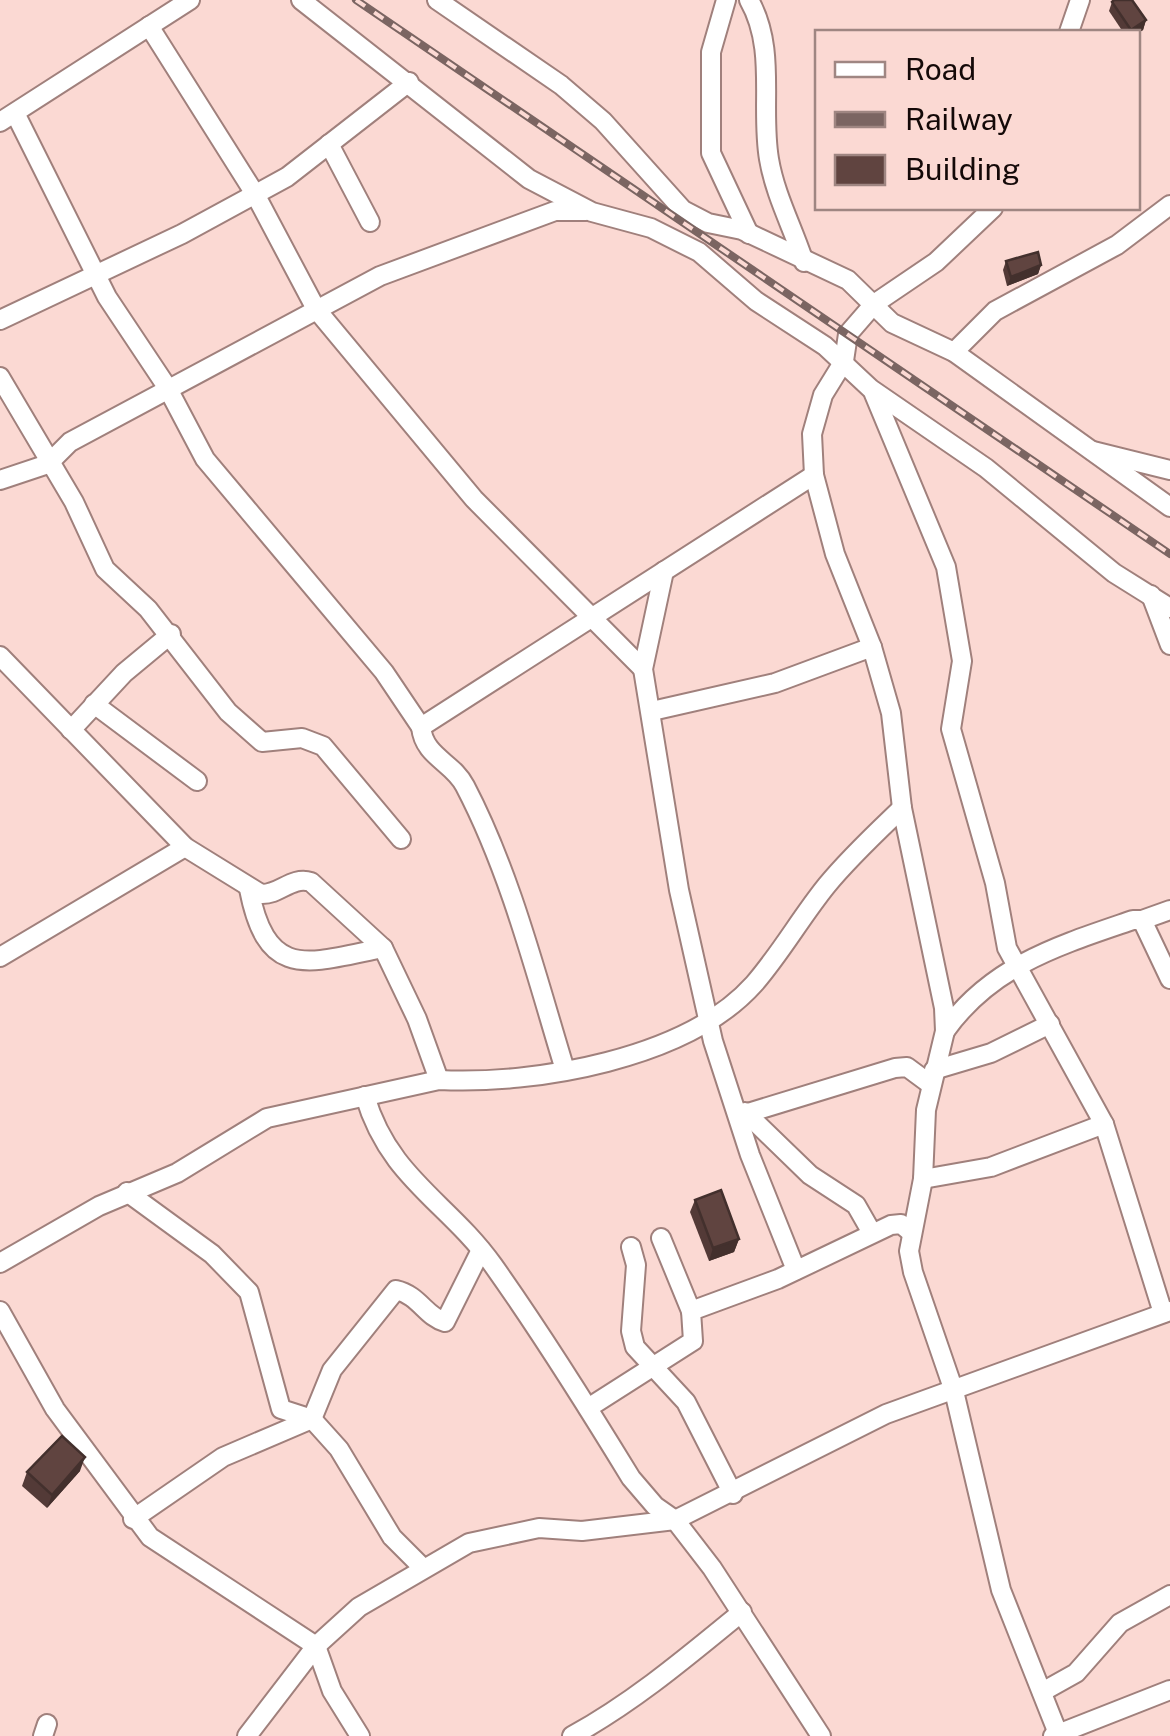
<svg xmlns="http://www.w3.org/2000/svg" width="1170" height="1736" font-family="'Public Sans',sans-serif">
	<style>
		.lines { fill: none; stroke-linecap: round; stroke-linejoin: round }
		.minor-casing { stroke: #a0807c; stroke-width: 22 }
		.minor { stroke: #fff; stroke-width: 18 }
		.rail-casing { stroke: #7b6562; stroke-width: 8 }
		.rail { stroke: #fbd9d3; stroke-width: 4; stroke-dasharray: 11; stroke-linecap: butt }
		.wall { fill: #533a37 }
		.shaded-wall { fill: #43302d }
		.building { fill: #604440; stroke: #43302d; stroke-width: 2.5 }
	</style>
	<rect width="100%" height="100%" fill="#fbd9d3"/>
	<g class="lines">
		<!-- minor casing -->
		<g class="minor-casing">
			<g id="minor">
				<polyline points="301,0 529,179 592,212 651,228 699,252 756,301 825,346 871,389 986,468 1114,573 1170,608"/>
				<polyline points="437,0 561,85 603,121 683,210 708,223 742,230 848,280 892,323 954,352 1170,507"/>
				<polyline points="726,0 711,52 711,153 749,234"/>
				<path d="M749 0C777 49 760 106 769 159 775 195 793 228 804 262"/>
				<polyline points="149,26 255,194 316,309 474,499 643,669"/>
				<polyline points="1069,32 1080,0"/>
				<polyline points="15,113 107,297 167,387 205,459 384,672 421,727 814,475"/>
				<polyline points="0,122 190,0"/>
				<polyline points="329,144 370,222"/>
				<polyline points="993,208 936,262 874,304 848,334 844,361 823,395 812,434 814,475 835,554 872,647 891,713 902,808 944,1008 945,1031 926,1110 923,1179 909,1251 913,1272 954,1391 1001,1590 1059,1736"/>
				<polyline points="0,320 182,234 287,177 409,82"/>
				<polyline points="954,352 995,311 1117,245 1170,205"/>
				<polyline points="0,377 74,502 105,569 148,609 228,712 262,742 302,738 323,746 401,839"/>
				<polyline points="874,394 946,567 962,661 951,729 995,883 1007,948 1104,1124 1163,1313"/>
				<polyline points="1093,451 1170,470"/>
				<polyline points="0,480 48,464 70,442 380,276 555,211 586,211"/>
				<polyline points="664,571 643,669 679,890 713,1041 750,1155 796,1270"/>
				<polyline points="1151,595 1170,645"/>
				<path d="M0 656 185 847 261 894C280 895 291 876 311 882L383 948 417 1019 439 1080"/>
				<polyline points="94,704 197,781"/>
				<polyline points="652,711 775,683 872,647"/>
				<path d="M421 727C424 757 453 762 465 786 511 874 536 975 565 1070"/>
				<polyline points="71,730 124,673 171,634"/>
				<path d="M249 889C267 982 308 963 383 948"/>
				<polyline points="1142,920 1170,910"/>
				<polyline points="0,957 185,847"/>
				<path d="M945 1031C992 965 1060 945 1133 920H1142L1170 979"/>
				<polyline points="934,1070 991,1053 1050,1024"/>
				<path d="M365 1096C389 1178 448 1202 493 1265 542 1334 587 1406 631 1478L655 1506 675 1520 712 1568 821 1736"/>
				<polyline points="745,1112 810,1175 856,1205 872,1233"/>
				<polyline points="738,1116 895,1068 907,1067 930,1084"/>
				<polyline points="923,1179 991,1167 1104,1124"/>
				<polyline points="127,1192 212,1254 249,1292 281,1409 312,1419 339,1449 392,1537 423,1568"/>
				<polyline points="661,1238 691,1311"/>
				<polyline points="631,1247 636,1265 631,1331 635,1347 686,1402 733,1494"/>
				<path d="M0 1263 99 1206 177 1173 267 1118 439 1080C534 1085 687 1059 754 984 781 953 801 917 827 885 850 857 876 833 902 808"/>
				<polyline points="0,1311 55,1409 150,1537 316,1646 332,1691 360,1736"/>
				<polyline points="588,1408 693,1341 691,1311 778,1279 891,1225 901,1224 912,1233"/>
				<path d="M133 1519 223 1457 312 1419 332 1370 396 1290C419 1295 426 1317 445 1322L481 1250"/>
				<polyline points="1042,1692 1076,1673 1120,1623 1170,1595"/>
				<polyline points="43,1736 47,1724"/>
				<polyline points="247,1736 316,1646 359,1607 469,1543 539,1528 582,1531 675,1520 886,1414 1170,1311"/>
				<path d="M572 1736C634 1702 687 1657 742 1612"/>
				<polyline points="1053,1736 1170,1690"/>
			</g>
		</g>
		<!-- minor -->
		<use href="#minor" class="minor"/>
		<!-- rail casing -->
		<g class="rail-casing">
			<polyline id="rail" points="356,0 1170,554"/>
		</g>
		<!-- rail -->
		<use href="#rail" class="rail"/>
	</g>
	<!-- wall -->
	<g class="wall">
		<polygon points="1112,2 1146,20 1143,30 1138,33 1123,32 1109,11"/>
		<polygon points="1006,261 1041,265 1038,274 1007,286 1003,270"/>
		<polygon points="695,1200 739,1239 734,1252 709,1261 690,1212"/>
		<polygon points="80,1471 47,1508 22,1486 27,1472"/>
	</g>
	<!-- shaded-wall -->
	<g class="shaded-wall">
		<polygon points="1146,20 1143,30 1138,33 1130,32 1131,30"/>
		<polygon points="1041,265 1038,274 1007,286 1011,277"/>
		<polygon points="739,1239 734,1252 709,1261 713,1248"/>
		<polygon points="85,1457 80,1471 47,1508 52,1495"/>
	</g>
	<!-- building -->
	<g class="building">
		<polygon points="1114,0 1132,0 1146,20 1131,30 1112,2"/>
		<polygon points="1038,252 1041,265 1011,277 1006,261"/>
		<polygon points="721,1190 739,1239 713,1248 695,1200"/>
		<polygon points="62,1436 85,1457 52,1495 27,1472"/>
	</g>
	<!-- legend -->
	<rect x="815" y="30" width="325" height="180" fill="#fbd9d3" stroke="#9f8682" stroke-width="2.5"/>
	<rect x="835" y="62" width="50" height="15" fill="#ffffff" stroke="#9f8682" stroke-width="2.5"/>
	<text x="905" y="80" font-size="30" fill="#140908">Road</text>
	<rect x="835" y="112" width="50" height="15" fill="#7b6562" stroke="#9f8682" stroke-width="2.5"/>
	<text x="905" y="130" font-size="30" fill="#140908">Railway</text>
	<rect x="835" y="155" width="50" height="30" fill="#604440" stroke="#9f8682" stroke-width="2.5"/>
	<text x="905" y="180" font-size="30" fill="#140908">Building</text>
</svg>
